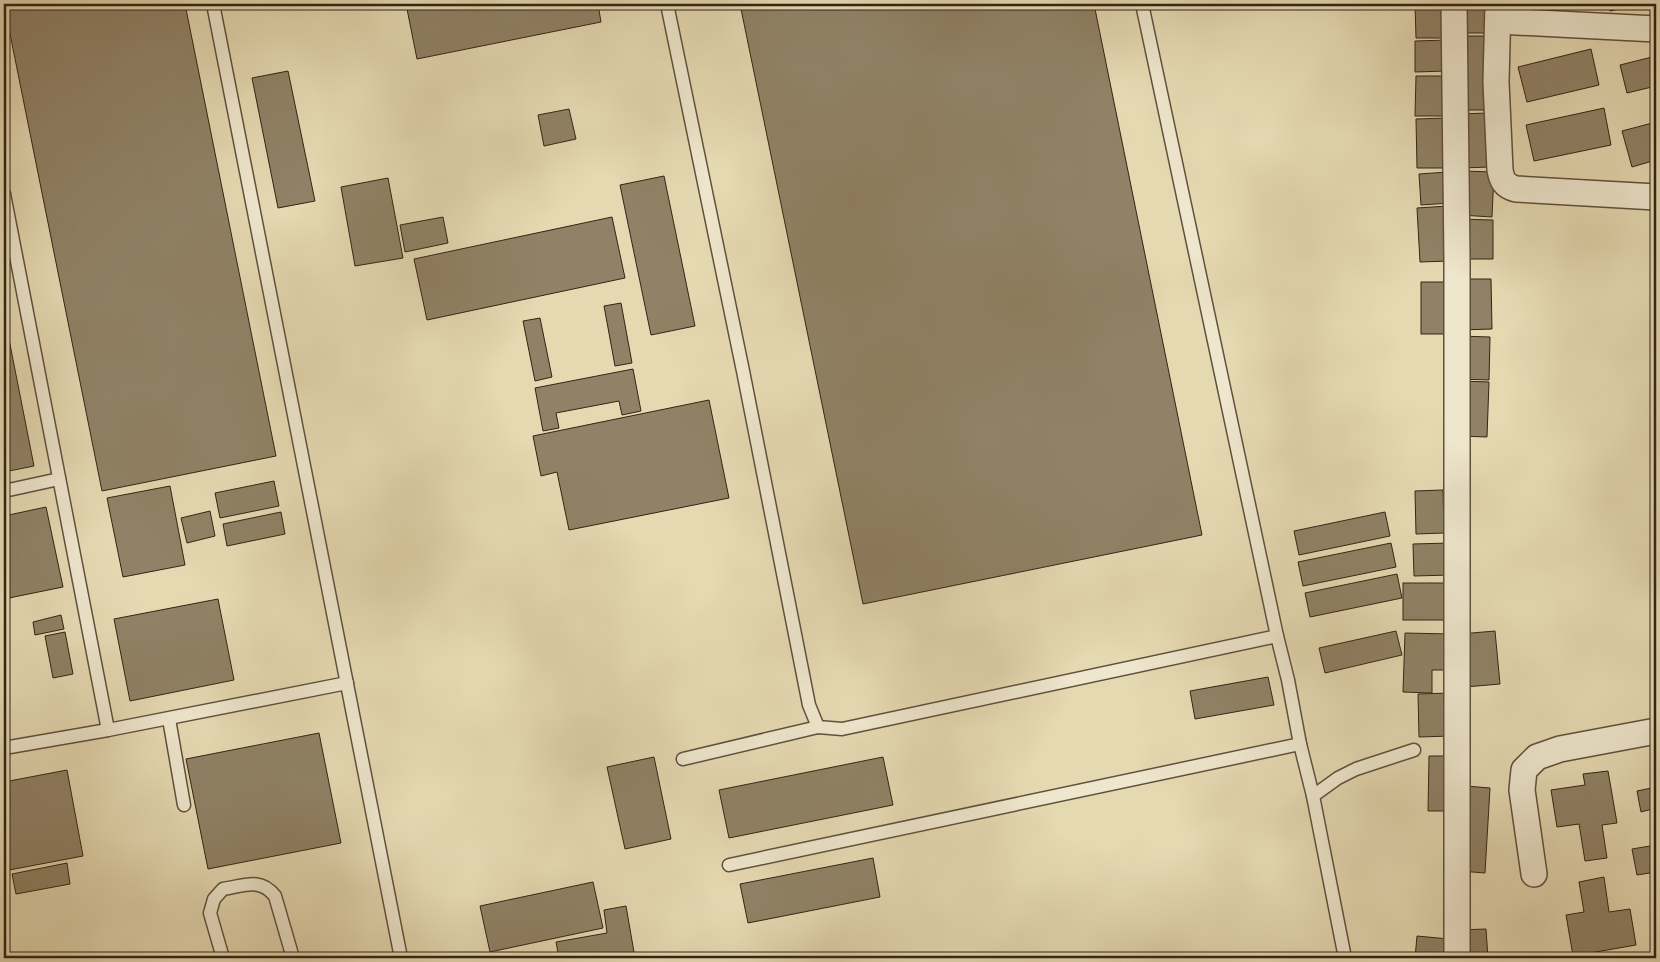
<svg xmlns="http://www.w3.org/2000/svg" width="1660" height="962" font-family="'IM FELL French Canon',serif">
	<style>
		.building { fill: #908266; stroke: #332414 }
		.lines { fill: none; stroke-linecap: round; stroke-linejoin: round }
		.lane-casing { stroke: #60513c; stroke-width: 15 }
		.street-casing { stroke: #60513c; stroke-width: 28 }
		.lane { stroke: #eee6cd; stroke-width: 12 }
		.street { stroke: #eee6cd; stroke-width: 25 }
	</style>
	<rect width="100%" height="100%" fill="#e5d9b2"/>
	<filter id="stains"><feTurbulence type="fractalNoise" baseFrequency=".004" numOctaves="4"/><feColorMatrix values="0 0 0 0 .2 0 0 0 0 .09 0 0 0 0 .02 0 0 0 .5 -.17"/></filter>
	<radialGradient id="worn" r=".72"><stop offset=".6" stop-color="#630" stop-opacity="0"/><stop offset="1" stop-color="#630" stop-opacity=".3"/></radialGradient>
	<!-- building -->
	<g class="building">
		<polygon points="4,4 185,4 276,456 102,491"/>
		<polygon points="406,4 598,4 601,22 417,59"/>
		<polygon points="740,4 1094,4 1202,535 863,604"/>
		<polygon points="1415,4 1447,4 1447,38 1416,38"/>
		<polygon points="1458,4 1487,4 1486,33 1457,33"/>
		<polygon points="1521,4 1541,4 1522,8"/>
		<polygon points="1609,4 1640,4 1610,11"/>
		<polygon points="1459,36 1487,36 1486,110 1458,110"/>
		<polygon points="1448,40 1448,71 1415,72 1415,41"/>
		<polygon points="1591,49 1599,85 1527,102 1518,67"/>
		<polygon points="1656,56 1656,86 1627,93 1620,65"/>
		<polygon points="288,71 315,201 278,208 252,78"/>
		<polygon points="1416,76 1448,76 1448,116 1415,116"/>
		<polygon points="1604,108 1611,145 1534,161 1526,125"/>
		<polygon points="569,109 576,139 544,146 538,115"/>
		<polygon points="1489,113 1490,167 1460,168 1458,114"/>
		<polygon points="1447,118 1448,168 1417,168 1416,119"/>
		<polygon points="1656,122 1656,160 1632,167 1622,131"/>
		<polygon points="1462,171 1494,172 1492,217 1460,215"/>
		<polygon points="1448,172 1450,203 1421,205 1419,174"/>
		<polygon points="664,176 695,326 651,335 620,185"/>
		<polygon points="388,178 403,258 355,266 341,187"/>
		<polygon points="1448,206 1449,261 1420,262 1417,208"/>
		<polygon points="443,217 448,243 405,252 400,225"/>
		<polygon points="612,217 625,278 427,320 414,259"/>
		<polygon points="1458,219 1493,220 1493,259 1459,259"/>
		<polygon points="1459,279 1491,279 1492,329 1460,330"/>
		<rect x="1421" y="282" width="31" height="52"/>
		<polygon points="621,303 632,363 615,366 604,306"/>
		<polygon points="4,314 34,466 4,472"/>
		<polygon points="540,318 552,377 535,381 523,321"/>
		<polygon points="1459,336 1490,337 1489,380 1458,379"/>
		<polygon points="633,369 641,411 622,415 619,401 556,413 559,428 543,431 535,388"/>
		<polygon points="1459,381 1489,382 1487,437 1458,436"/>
		<polygon points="709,400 729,498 569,530 557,472 541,476 533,436"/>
		<polygon points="274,481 279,506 220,518 215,493"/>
		<polygon points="170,486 185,565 123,577 107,498"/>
		<polygon points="1443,490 1444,533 1416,534 1415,491"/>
		<polygon points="46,507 63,587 4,599 4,516"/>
		<polygon points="210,511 215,536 187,543 181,518"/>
		<polygon points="281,512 285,534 227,546 223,524"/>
		<polygon points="1385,512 1390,536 1299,555 1294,531"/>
		<polygon points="1391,543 1396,567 1303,586 1298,562"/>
		<polygon points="1450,543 1451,575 1414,576 1413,544"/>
		<polygon points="1397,574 1402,598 1310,617 1305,593"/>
		<rect x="1403" y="583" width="49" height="37"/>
		<polygon points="218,599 234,680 130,701 114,619"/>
		<polygon points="61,615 64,629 35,635 33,622"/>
		<polygon points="1396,631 1402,655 1325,673 1319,648"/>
		<polygon points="1495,631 1500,684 1465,687 1460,634"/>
		<polygon points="65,632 73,674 53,678 45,636"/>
		<polygon points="1405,633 1450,634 1449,670 1432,670 1432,693 1403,692"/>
		<polygon points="1268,677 1274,705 1195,719 1190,691"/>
		<polygon points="1450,693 1451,736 1419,737 1418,694"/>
		<polygon points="319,733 341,843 208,869 186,759"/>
		<polygon points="1429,756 1451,756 1451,811 1428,811"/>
		<polygon points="654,757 671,839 625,849 607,767"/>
		<polygon points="883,757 893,805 729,838 719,790"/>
		<polygon points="67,770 83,856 4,871 4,782"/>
		<polygon points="1608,771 1617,823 1602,825 1607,858 1585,861 1579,824 1557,827 1551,790 1585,785 1583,774"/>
		<polygon points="1466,786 1490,788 1485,873 1460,871"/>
		<polygon points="1656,787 1656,808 1641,812 1637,791"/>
		<polygon points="1656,845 1656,872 1637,875 1632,849"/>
		<polygon points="873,858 880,897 748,923 740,884"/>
		<polygon points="67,863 70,884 16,894 12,874"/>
		<polygon points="1604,877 1609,912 1630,909 1636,945 1573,956 1566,915 1584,912 1579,882"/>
		<polygon points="593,882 603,928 490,952 480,906"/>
		<polygon points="626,906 635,958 559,958 556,942 607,933 604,910"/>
		<polygon points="1486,929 1488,958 1459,958 1458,930"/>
		<polygon points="1417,936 1449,939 1447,958 1415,958"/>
	</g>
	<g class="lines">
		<!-- lane casing -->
		<g class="lane-casing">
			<g id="lane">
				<polyline points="213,4 401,958"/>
				<polyline points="667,4 743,371 809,705 818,727 842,729 1277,636"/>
				<polyline points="1142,4 1277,636 1288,680 1300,744 1313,796 1345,958"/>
				<polyline points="4,194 108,730"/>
				<polyline points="4,491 59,479"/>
				<polyline points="169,719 184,805"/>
				<polyline points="4,748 108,730 347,683"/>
				<polyline points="683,759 818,727"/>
				<polyline points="1313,796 1338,778 1356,769 1414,750"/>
				<polyline points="729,865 1300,744"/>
				<path d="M223 958 210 913 214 899 223 889C244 886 260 877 275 896L293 958"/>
			</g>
		</g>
		<!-- street casing -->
		<g class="street-casing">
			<g id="street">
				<polyline points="1454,4 1457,259 1457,958"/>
				<path d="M1498 4 1496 82 1500 170C1502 181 1505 186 1516 189L1656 197"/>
				<polyline points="1498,21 1656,29"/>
				<polyline points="1534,874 1522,790 1524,770 1537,757 1560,749 1656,731"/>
			</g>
		</g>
		<!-- lane -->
		<use href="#lane" class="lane"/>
		<!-- street -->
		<use href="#street" class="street"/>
	</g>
	<!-- margin -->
	<rect width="1660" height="962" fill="none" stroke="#e5d9b2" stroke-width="20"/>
	<rect x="5" y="5" width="1650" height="952" fill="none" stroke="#332414" stroke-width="2.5"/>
	<rect x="10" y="10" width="1640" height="942" fill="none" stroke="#332414"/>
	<rect width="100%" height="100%" filter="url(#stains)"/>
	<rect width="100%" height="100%" fill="url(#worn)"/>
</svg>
